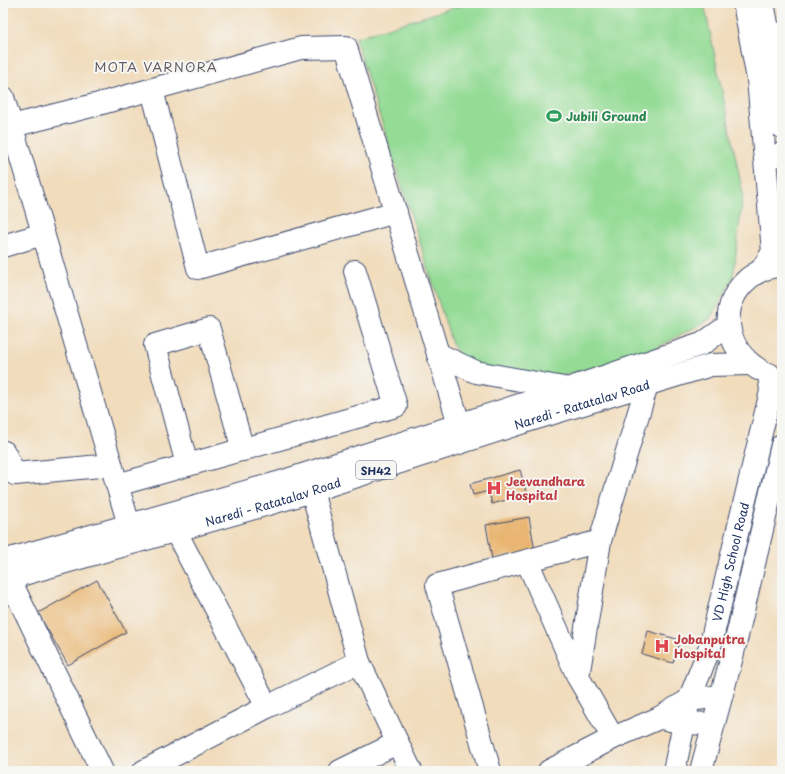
<svg xmlns="http://www.w3.org/2000/svg" width="785" height="774" font-family="'Playpen Sans',sans-serif">
	<style>
		.green { fill: #94db95; stroke: #58857a }
		.building { fill: #e9b571 }
		.lines { fill: none; stroke-linecap: round; stroke-linejoin: round }
		.minor-casing { stroke: #3b496c; stroke-width: 24 }
		.major-casing { stroke: #3b496c; stroke-width: 24 }
		.minor { stroke: #fff; stroke-width: 22 }
		.major { stroke: #fff; stroke-width: 22 }
		.labels { text-anchor: middle; dominant-baseline: central; stroke-width: 4; stroke-linejoin: round; paint-order: stroke }
		.shield { fill: #f6f6f2; stroke: #5d6b8a; stroke-width: 1 }
		.shield-label { font-size: 11px; font-weight: bold; fill: #1b2f5e }
		.leisure-label { font-size: 12px; font-weight: bold; fill: #27864d; stroke: #f6f6f2; text-anchor: start }
		.street-label { font-size: 12px; fill: #1b2f5e; stroke: #f6f6f2 }
		.health-label { font-size: 12px; font-weight: bold; fill: #be3a42; stroke: #f6f6f2; text-anchor: start }
		.neighbourhood-label { font-size: 13px; letter-spacing: 1px; fill: #635e65; stroke: #f6f6f2 }
	</style>
	<rect width="100%" height="100%" fill="#f6f6f2"/>
	<filter id="ink" filterUnits="userSpaceOnUse"><feTurbulence type="fractalNoise" baseFrequency=".025" numOctaves="2"/><feDisplacementMap in="SourceGraphic" scale="8" xChannelSelector="R" yChannelSelector="G"/><feConvolveMatrix kernelMatrix="1 2 1 2 8 2 1 2 1" color-interpolation-filters="sRGB"/></filter>
	<filter id="wash" filterUnits="userSpaceOnUse"><feTurbulence type="fractalNoise" baseFrequency=".012" numOctaves="4" result="noise"/><feDisplacementMap in="SourceGraphic" scale="16" xChannelSelector="R" yChannelSelector="G"/><feGaussianBlur stdDeviation="0.9" result="paint"/><feColorMatrix in="noise" values="0 0 0 0 0 0 0 0 0 0 0 0 0 0 0 0 0 1.4 0 .05"/><feComposite in="paint" operator="in"/></filter>
	<g filter="url(#wash)">
		<rect width="100%" height="100%" fill="#f1dcbc"/>
		<!-- green -->
		<polygon class="green" points="468,3 704,3 743,194 733,278 710,319 640,357 547,379 469,368 452,344 355,38"/>
		<g id="blocks">
			<!-- building -->
			<g class="building">
				<polygon points="520,470 527,494 492,504 489,491 473,495 470,484"/>
				<polygon points="529,517 535,551 492,559 486,525"/>
				<polygon points="97,580 126,632 68,665 38,613"/>
				<polygon points="648,631 680,640 673,663 642,654"/>
			</g>
		</g>
	</g>
	<g filter="url(#ink)">
		<use href="#blocks" fill-opacity="0" stroke="#3b496c" stroke-width="1"/>
		<g class="lines">
			<!-- minor casing -->
			<g class="minor-casing">
				<g id="minor">
					<polyline points="781,34 782,33"/>
					<polyline points="152,90 198,268 396,212"/>
					<polyline points="3,97 129,525"/>
					<polyline points="12,126 95,105 301,48 346,47 459,424"/>
					<polyline points="765,158 782,154"/>
					<polyline points="3,246 43,234"/>
					<polyline points="438,354 476,372 569,389"/>
					<polyline points="4,452 15,474 111,465"/>
					<polyline points="187,465 155,345 209,329 243,450"/>
					<polyline points="117,485 396,406 355,271"/>
					<polyline points="312,491 359,662 411,771"/>
					<polyline points="175,530 267,707"/>
					<polyline points="527,561 578,677 613,738"/>
					<polyline points="9,578 102,771"/>
					<polyline points="578,677 600,541 647,385"/>
					<polyline points="666,719 684,723 713,724"/>
					<polyline points="144,771 267,707 359,662"/>
					<polyline points="340,771 397,743"/>
					<polyline points="490,771 437,585 600,541"/>
					<polyline points="549,771 613,738 659,718 689,700 720,696"/>
				</g>
			</g>
			<!-- major casing -->
			<g class="major-casing">
				<g id="major">
					<polyline points="744,3 758,79 773,252 762,269"/>
					<polyline points="763,3 777,76 782,127"/>
					<path d="M758 369C725 348 717 305 749 278 757 272 766 267 777 266"/>
					<polyline points="3,561 284,481 526,403 702,344 729,325"/>
					<path id="s1" d="M3 580 289 498 530 420 711 365 749 364"/>
					<path id="s2" d="M674 771 689 700 710 647 771 391 769 374"/>
					<polyline points="701,771 733,653 782,445"/>
				</g>
			</g>
			<!-- minor -->
			<use href="#minor" class="minor"/>
			<!-- major -->
			<use href="#major" class="major"/>
		</g>
	</g>
	<!-- icons -->
	<defs>
		<g id="stadium-bare" transform="scale(1.2)"><path d="M0-5a6.5 5 0 1 0 0 10a6.5 5 0 1 0 0-10ZM-3.5-1.8h7v3.6h-7Z" fill="#2e9e5b" stroke="#f6f6f2" stroke-width="2.5" paint-order="stroke"/></g>
		<g id="hospital-bare" transform="scale(1.2)"><path d="M-5-5h3v3.5h4V-5h3V5h-3V1.5h-4V5h-3Z" fill="#e0444e" stroke="#f6f6f2" stroke-width="2.5" paint-order="stroke"/></g>
	</defs>
	<g fill-rule="evenodd">
		<use href="#stadium-bare" x="554" y="116"/>
		<use href="#hospital-bare" x="494" y="488"/>
		<use href="#hospital-bare" x="662" y="646"/>
	</g>
	<g class="labels">
		<!-- shield labels -->
		<rect class="shield" x="356" y="461" width="40" height="18" rx="3"/>
		<g class="shield-label">
			<text x="376" y="470">SH42</text>
		</g>
		<!-- leisure labels -->
		<g class="leisure-label">
			<text x="566" y="116">Jubili Ground</text>
		</g>
		<!-- street labels -->
		<g class="street-label">
			<text stroke="none"><textPath href="#s1" startOffset="605">Naredi - Ratatalav Road</textPath></text>
			<text stroke="none"><textPath href="#s1" startOffset="281">Naredi - Ratatalav Road</textPath></text>
			<text stroke="none"><textPath href="#s2" startOffset="217">VD High School Road</textPath></text>
		</g>
		<!-- health labels -->
		<g class="health-label">
			<text x="506" y="481">Jeevandhara<tspan x="506" dy="14">Hospital</tspan></text>
			<text x="674" y="639">Jobanputra<tspan x="674" dy="14">Hospital</tspan></text>
		</g>
		<!-- neighbourhood labels -->
		<g class="neighbourhood-label">
			<text x="156" y="66">MOTA VARNORA</text>
		</g>
	</g>
	<!-- margin -->
	<rect width="785" height="774" fill="none" stroke="#f6f6f2" stroke-width="16"/>
</svg>
